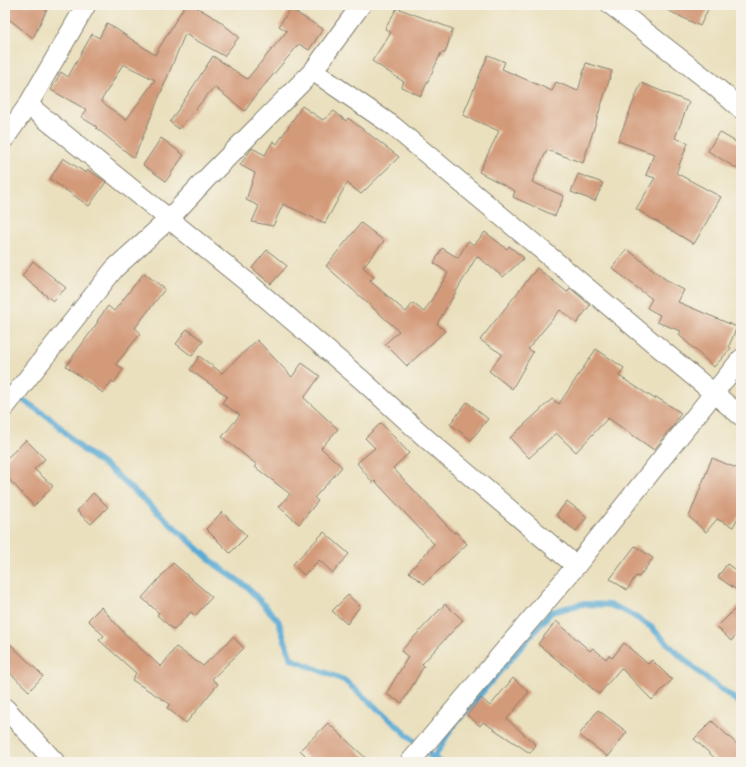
<svg xmlns="http://www.w3.org/2000/svg" width="746" height="767" font-family="'Patrick Hand',sans-serif">
	<style>
		.lines { fill: none; stroke-linecap: round; stroke-linejoin: round }
		.stream { stroke: #5aaad4; stroke-width: 6 }
		.building { fill: #d39a79; fill-rule: evenodd }
		.minor-casing { stroke: #837e6d; stroke-width: 21 }
		.minor { stroke: #fff; stroke-width: 19 }
	</style>
	<rect width="100%" height="100%" fill="#f7f3e8"/>
	<filter id="ink" filterUnits="userSpaceOnUse"><feTurbulence type="fractalNoise" baseFrequency=".025" numOctaves="2"/><feDisplacementMap in="SourceGraphic" scale="8" xChannelSelector="R" yChannelSelector="G"/><feConvolveMatrix kernelMatrix="1 2 1 2 8 2 1 2 1" color-interpolation-filters="sRGB"/></filter>
	<filter id="wash" filterUnits="userSpaceOnUse"><feTurbulence type="fractalNoise" baseFrequency=".012" numOctaves="4" result="noise"/><feDisplacementMap in="SourceGraphic" scale="16" xChannelSelector="R" yChannelSelector="G"/><feGaussianBlur stdDeviation="0.9" result="paint"/><feColorMatrix in="noise" values="0 0 0 0 0 0 0 0 0 0 0 0 0 0 0 0 0 1.4 0 .05"/><feComposite in="paint" operator="in"/></filter>
	<g filter="url(#wash)">
		<rect width="100%" height="100%" fill="#eae0be"/>
		<g class="lines">
			<!-- stream -->
			<g class="stream">
				<polyline points="5,388 54,421 82,449 111,470 215,564 247,587 278,620 291,659 344,680 401,729 422,749 439,762"/>
				<polyline points="430,762 434,758 452,727 551,612 582,604 610,605 629,613 651,627 674,650 701,674 741,704"/>
			</g>
		</g>
		<g id="blocks">
			<!-- building -->
			<g class="building">
				<polygon points="5,5 49,5 33,38 5,16"/>
				<path d="M185 5H196V7L218 20 239 37 224 56 185 34 134 158 96 128 97 127 81 117 87 110 51 90 61 72 68 77 92 34 99 38 107 23 155 55ZM123 64 155 80 126 120 101 101Z"/>
				<polygon points="657,5 710,5 700,26"/>
				<polygon points="397,8 453,29 445,53 441,53 421,96 401,87 404,82 372,61 391,32 385,29"/>
				<polygon points="290,9 323,29 309,50 299,44 256,95 245,111 214,87 179,129 170,122 213,56 247,79 287,31 279,26"/>
				<polygon points="488,55 505,62 502,69 552,91 556,82 578,91 586,63 612,71 583,163 547,150 532,182 564,196 555,216 513,197 515,191 479,172 499,131 463,115"/>
				<polygon points="641,83 689,102 675,138 688,143 676,173 721,197 694,244 636,209 655,178 646,175 654,154 618,141"/>
				<polygon points="302,106 323,120 334,111 346,121 348,118 399,157 361,194 347,183 325,223 283,204 273,226 252,222 259,206 246,200 255,173 240,165 252,148 265,155 273,141 277,144"/>
				<polygon points="719,132 741,145 741,171 708,151"/>
				<polygon points="161,138 184,155 166,181 143,165"/>
				<polygon points="63,158 86,173 88,170 106,182 89,206 50,179"/>
				<polygon points="578,174 603,183 595,201 571,192"/>
				<polygon points="361,223 384,241 363,267 374,277 370,281 406,312 413,303 424,312 448,273 434,263 442,248 458,258 468,241 474,245 485,232 507,249 509,246 524,258 503,277 477,256 437,324 445,331 407,366 385,344 399,331 326,266"/>
				<polygon points="627,249 669,282 684,290 678,302 737,327 729,346 731,348 714,367 679,335 681,331 657,322 660,315 647,308 652,299 612,268"/>
				<polygon points="267,250 287,266 271,284 252,268"/>
				<polygon points="33,261 66,288 53,301 22,276"/>
				<polygon points="537,268 567,292 570,288 590,305 577,323 560,310 528,349 533,352 512,389 489,371 502,354 480,340"/>
				<polygon points="144,273 165,289 135,328 141,333 116,364 123,369 114,383 112,381 103,393 66,366 98,322 97,321 108,306 114,311"/>
				<polygon points="187,329 203,341 192,356 176,344"/>
				<polygon points="257,340 292,377 302,363 320,376 304,398 338,429 321,448 342,467 314,498 318,501 299,524 279,507 290,494 255,467 257,465 222,437 240,415 222,403 227,396 190,370 199,356 222,373"/>
				<polygon points="596,349 624,368 619,376 655,399 656,397 681,413 672,428 669,430 654,450 608,418 576,452 556,433 529,458 510,438 552,399 559,404"/>
				<polygon points="467,402 488,419 471,440 450,424"/>
				<polygon points="381,423 409,453 393,468 454,533 456,532 467,544 424,584 409,572 434,544 375,481 373,483 357,463 375,448 365,438"/>
				<polygon points="26,440 45,459 34,469 53,486 34,506 5,475 5,460"/>
				<polygon points="712,458 741,470 741,512 733,527 717,519 706,532 689,517"/>
				<polygon points="93,493 108,507 91,524 77,511"/>
				<polygon points="567,501 587,517 576,531 556,515"/>
				<polygon points="222,512 247,536 230,553 206,529"/>
				<polygon points="324,532 349,554 333,573 319,560 304,575 293,564"/>
				<polygon points="635,546 653,558 639,577 636,576 627,590 610,579"/>
				<polygon points="173,563 212,597 195,616 191,612 174,630 157,615 159,613 142,598"/>
				<polygon points="727,564 741,574 741,593 718,577"/>
				<polygon points="348,595 360,606 347,624 332,611"/>
				<polygon points="741,603 741,630 731,641 717,627"/>
				<polygon points="445,604 463,620 422,664 424,666 402,703 386,694 408,657 401,651"/>
				<polygon points="101,607 126,635 161,667 176,647 203,666 233,637 244,648 212,679 218,684 186,723 167,708 170,704 132,680 136,673 99,640 104,636 88,620"/>
				<polygon points="556,621 590,651 593,648 606,659 609,655 612,658 624,643 648,664 652,660 672,680 652,700 621,668 599,694 538,644"/>
				<polygon points="5,639 43,676 29,691 5,668"/>
				<polygon points="513,678 529,692 507,719 536,745 530,753 483,722 480,726 467,715 481,698 490,706"/>
				<polygon points="598,710 627,732 608,757 579,735"/>
				<polygon points="712,721 741,748 741,762 719,762 694,739"/>
				<polygon points="328,723 370,762 312,762 300,750"/>
			</g>
		</g>
	</g>
	<g filter="url(#ink)">
		<use href="#blocks" fill-opacity="0" stroke="#837e6d" stroke-width="1"/>
		<g class="lines">
			<!-- minor casing -->
			<g class="minor-casing">
				<g id="minor">
					<polyline points="611,5 710,82 741,109"/>
					<polyline points="313,71 393,126 741,416"/>
					<polyline points="28,105 252,286 362,380 428,440 576,566"/>
					<polyline points="5,138 28,105 86,5"/>
					<polyline points="5,407 115,268 168,220 206,179 313,71 361,5"/>
					<polyline points="5,708 55,762"/>
					<polyline points="410,762 576,566 741,359"/>
				</g>
			</g>
			<!-- minor -->
			<use href="#minor" class="minor"/>
		</g>
	</g>
	<!-- margin -->
	<rect width="746" height="767" fill="none" stroke="#f7f3e8" stroke-width="20"/>
</svg>
